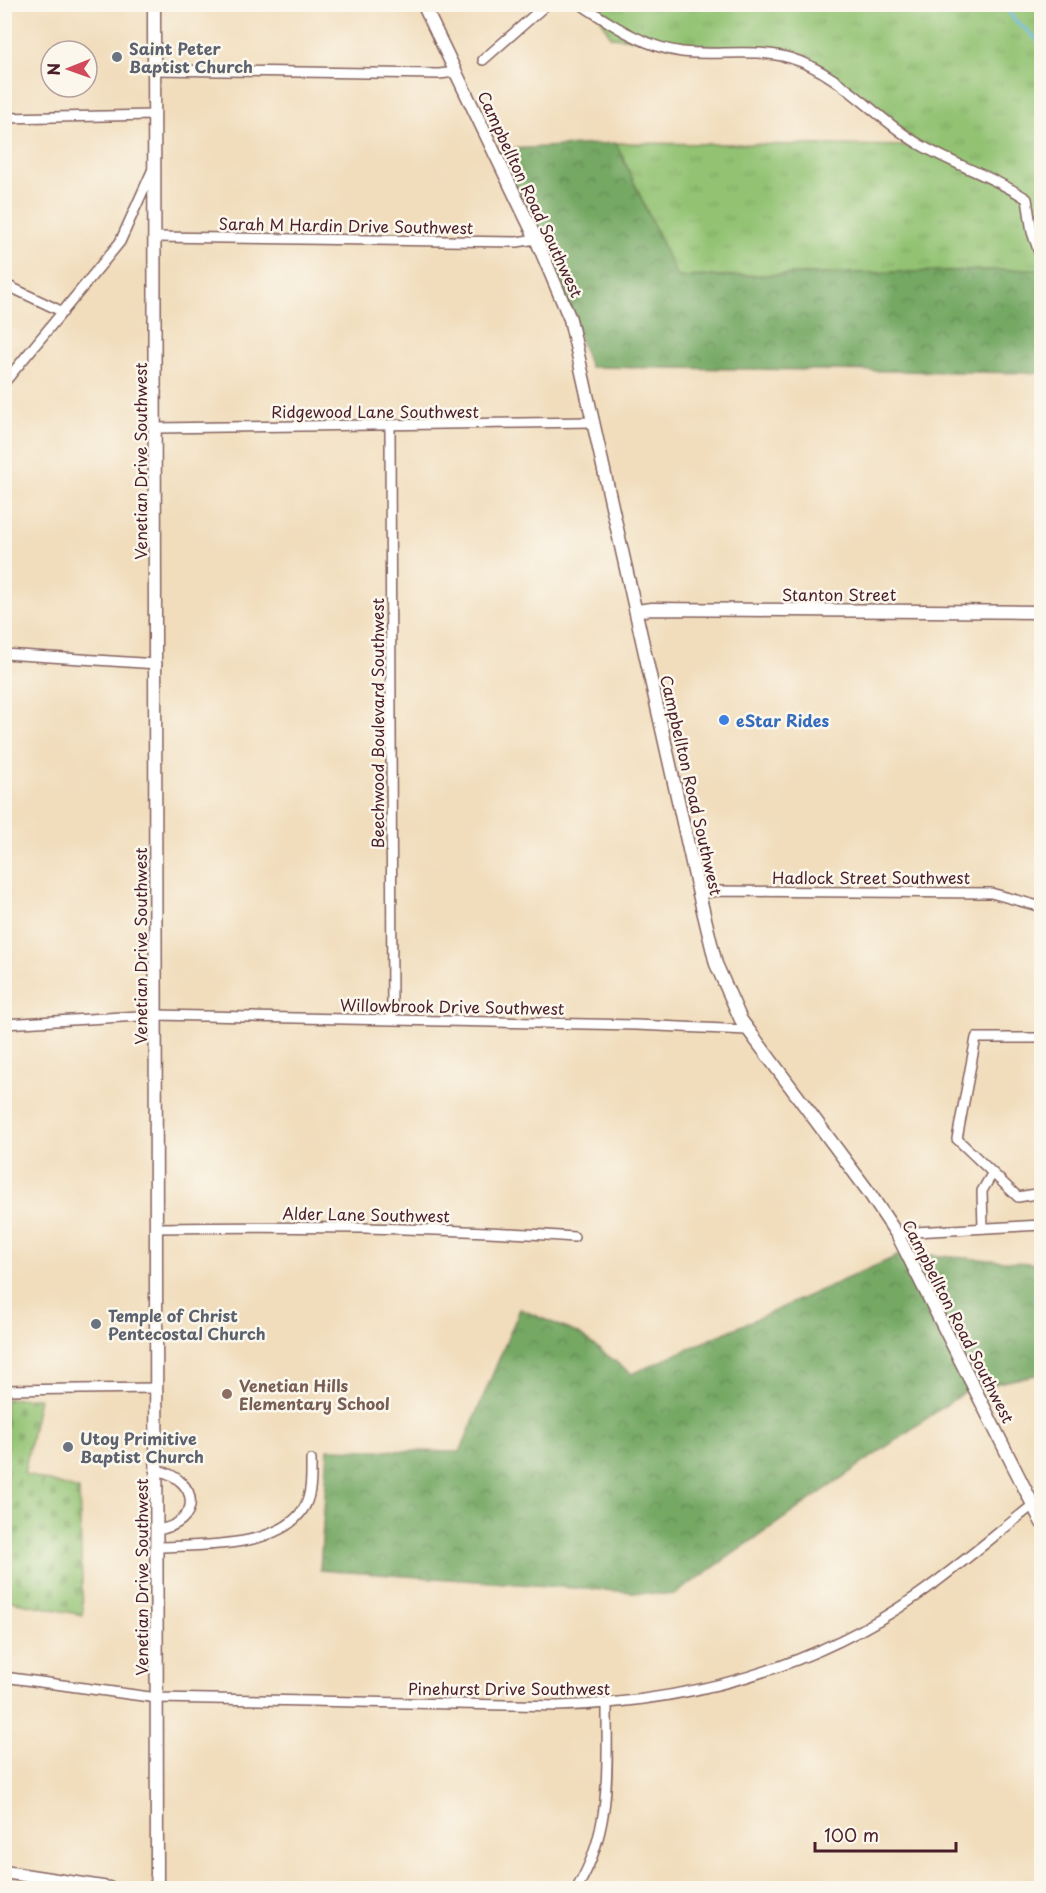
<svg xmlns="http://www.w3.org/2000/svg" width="1046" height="1893" font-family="'Playpen Sans',sans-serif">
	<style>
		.grass { fill: url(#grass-tufts); stroke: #6e704e; stroke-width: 1.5 }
		.forest { fill: url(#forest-crowns); stroke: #606448; stroke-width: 1.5 }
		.cemetery { fill: url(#cemetery-stones); stroke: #6e704e; stroke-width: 1.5 }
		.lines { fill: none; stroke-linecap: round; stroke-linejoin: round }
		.stream { stroke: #6bb9e5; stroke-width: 3 }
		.street-casing { stroke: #84625e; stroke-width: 12 }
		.secondary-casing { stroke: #84625e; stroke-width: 15 }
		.street { stroke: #fff; stroke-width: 9 }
		.secondary { stroke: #fff; stroke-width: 12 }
		.worship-dot { fill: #6b7280; stroke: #fbf7ec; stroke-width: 2 }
		.shop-dot { fill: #3f7fe0; stroke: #fbf7ec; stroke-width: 2 }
		.education-dot { fill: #8d6e63; stroke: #fbf7ec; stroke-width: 2 }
		.labels { text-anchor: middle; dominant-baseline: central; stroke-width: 5; stroke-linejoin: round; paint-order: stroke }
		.worship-label { font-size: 16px; font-weight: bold; fill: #5b616d; stroke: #fbf7ec; text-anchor: start }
		.street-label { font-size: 16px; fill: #4a1f2b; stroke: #fbf7ec }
		.shop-label { font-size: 16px; font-weight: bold; fill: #366cbe; stroke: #fbf7ec; text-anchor: start }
		.education-label { font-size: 16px; font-weight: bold; fill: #785e54; stroke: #fbf7ec; text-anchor: start }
	</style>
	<defs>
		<pattern id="grass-tufts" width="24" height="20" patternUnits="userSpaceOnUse" patternTransform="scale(1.5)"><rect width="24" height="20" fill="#92c272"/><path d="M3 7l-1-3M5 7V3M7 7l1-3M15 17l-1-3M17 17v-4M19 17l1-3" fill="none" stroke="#7fa663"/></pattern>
		<pattern id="forest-crowns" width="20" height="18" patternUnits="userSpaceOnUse" patternTransform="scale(1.5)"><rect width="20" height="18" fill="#75a864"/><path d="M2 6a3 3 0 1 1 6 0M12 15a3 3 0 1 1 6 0" fill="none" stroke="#628853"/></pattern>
		<pattern id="cemetery-stones" width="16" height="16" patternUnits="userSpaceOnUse" patternTransform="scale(1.5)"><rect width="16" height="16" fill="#92c272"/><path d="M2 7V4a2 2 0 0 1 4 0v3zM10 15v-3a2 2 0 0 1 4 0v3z" fill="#7fa663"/></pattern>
	</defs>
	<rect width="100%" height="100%" fill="#fbf7ec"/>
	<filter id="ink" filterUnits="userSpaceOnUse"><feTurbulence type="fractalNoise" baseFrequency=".0167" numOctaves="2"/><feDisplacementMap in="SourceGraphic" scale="12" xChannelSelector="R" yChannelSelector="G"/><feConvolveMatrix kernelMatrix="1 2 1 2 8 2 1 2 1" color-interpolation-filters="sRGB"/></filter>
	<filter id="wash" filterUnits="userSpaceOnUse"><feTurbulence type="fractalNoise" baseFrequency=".008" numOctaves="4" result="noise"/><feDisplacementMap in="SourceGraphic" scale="24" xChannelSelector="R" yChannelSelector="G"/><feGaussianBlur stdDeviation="1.35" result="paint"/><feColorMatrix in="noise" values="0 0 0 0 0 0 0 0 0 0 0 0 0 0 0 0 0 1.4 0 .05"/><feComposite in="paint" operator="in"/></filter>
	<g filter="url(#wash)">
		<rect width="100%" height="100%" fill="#f1ddbc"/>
		<!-- grass -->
		<polygon class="grass" points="593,5 1041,5 1041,269 677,277 616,143 922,146 806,54 611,37"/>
		<!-- forest -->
		<g class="forest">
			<polygon points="616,143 677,277 1041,269 1041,373 590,367 565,299 491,150"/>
			<polygon points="904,1253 1041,1264 1041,1374 969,1389 674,1595 320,1570 328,1449 460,1452 520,1309 579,1334 632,1374"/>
		</g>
		<!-- cemetery -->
		<polygon class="cemetery" points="39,1398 24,1474 79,1490 83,1615 5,1600 5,1399"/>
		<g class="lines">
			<!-- stream -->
			<g class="stream">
				<path d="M1007 4C1009 24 1032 29 1042 46"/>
				<polyline points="1034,1296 1042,1297"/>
			</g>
		</g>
	</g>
	<g filter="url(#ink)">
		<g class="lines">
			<!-- street casing -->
			<g class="street-casing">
				<g id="street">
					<path d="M580 4C611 24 644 47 682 52 718 56 754 48 790 58 838 72 873 115 914 141 950 164 992 175 1027 199L1032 232 1042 261"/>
					<polyline points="483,60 547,4"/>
					<polyline points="155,70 439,74 456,72"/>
					<polyline points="4,118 155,115"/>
					<polyline points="155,237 517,242 536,239"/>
					<polyline points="4,284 63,312"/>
					<polyline points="4,383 120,242 152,171"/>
					<polyline points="390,426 392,1019"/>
					<polyline points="156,428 594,422"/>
					<polyline points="4,654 157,664"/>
					<polyline points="699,894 718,891 991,893 1042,907"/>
					<polyline points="4,1024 156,1015 636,1025 747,1030"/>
					<polyline points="1042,1038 976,1038 957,1139 1018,1197 1042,1193"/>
					<path d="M157 1228C296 1226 436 1227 574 1237"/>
					<polyline points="983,1228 982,1191 992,1174"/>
					<polyline points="896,1233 1042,1225"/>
					<polyline points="4,1390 157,1388"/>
					<path d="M157 1470C200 1480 203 1523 157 1530"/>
					<path d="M157 1547C199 1545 282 1549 305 1506 312 1492 311 1475 311 1460"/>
					<path d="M4 1677 157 1698 558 1706C687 1702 811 1670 918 1595 958 1567 995 1535 1033 1505"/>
					<path d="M577 1888C612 1830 607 1770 607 1704"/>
				</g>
			</g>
			<!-- secondary casing -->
			<g class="secondary-casing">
				<g id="secondary">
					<polyline points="154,4 157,1888"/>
					<polyline points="423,4 536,239 570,319 699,894 716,964 741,1020 868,1191 898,1236 1042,1523"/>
					<polyline points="636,611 652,609 1042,612"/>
					<polyline points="4,1872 109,1888"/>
				</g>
			</g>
			<!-- street -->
			<use href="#street" class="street"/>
			<!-- secondary -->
			<use href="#secondary" class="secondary"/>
		</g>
	</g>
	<!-- markers -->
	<g class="worship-dot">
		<circle cx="117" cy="57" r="6"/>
		<circle cx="96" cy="1324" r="6"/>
		<circle cx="68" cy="1447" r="6"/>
	</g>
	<circle class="shop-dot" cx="724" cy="720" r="6"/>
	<circle class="education-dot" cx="227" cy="1394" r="6"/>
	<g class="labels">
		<!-- worship labels -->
		<g class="worship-label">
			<text x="129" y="48">Saint Peter<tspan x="129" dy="18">Baptist Church</tspan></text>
			<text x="108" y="1315">Temple of Christ<tspan x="108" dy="18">Pentecostal Church</tspan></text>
			<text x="80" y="1438">Utoy Primitive<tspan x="80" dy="18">Baptist Church</tspan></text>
		</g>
		<!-- street labels -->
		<g class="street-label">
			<text transform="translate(531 194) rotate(65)">Campbellton Road Southwest</text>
			<text transform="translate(346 225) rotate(1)">Sarah M Hardin Drive Southwest</text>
			<text x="375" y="411">Ridgewood Lane Southwest</text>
			<text transform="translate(140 461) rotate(-90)">Venetian Drive Southwest</text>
			<text x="839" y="594">Stanton Street</text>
			<text transform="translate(377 723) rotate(-90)">Beechwood Boulevard Southwest</text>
			<text transform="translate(692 785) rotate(77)">Campbellton Road Southwest</text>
			<text x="871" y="877">Hadlock Street Southwest</text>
			<text transform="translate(140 946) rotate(-90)">Venetian Drive Southwest</text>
			<text transform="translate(452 1006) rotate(1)">Willowbrook Drive Southwest</text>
			<text transform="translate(366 1214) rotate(1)">Alder Lane Southwest</text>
			<text transform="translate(959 1321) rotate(63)">Campbellton Road Southwest</text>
			<text transform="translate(141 1577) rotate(-90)">Venetian Drive Southwest</text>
			<text x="509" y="1688">Pinehurst Drive Southwest</text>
		</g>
		<!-- shop labels -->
		<g class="shop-label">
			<text x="736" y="720">eStar Rides</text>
		</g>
		<!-- education labels -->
		<g class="education-label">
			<text x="239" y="1385">Venetian Hills<tspan x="239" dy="18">Elementary School</tspan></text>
		</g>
	</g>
	<!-- margin -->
	<rect width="1046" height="1893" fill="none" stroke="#fbf7ec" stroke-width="24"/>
	<!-- north arrow -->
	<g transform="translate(69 69) rotate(269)"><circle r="28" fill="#fbf7ec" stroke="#b4a19f" stroke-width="1.5"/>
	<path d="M0-4.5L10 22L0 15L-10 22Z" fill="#d1495b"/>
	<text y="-9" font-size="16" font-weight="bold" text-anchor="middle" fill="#4a1f2b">N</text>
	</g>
	<!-- scale -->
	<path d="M815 1842v9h141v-9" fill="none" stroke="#4a1f2b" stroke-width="3"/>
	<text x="824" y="1842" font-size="18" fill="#4a1f2b" stroke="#fbf7ec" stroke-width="4.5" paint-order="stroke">100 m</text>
</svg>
